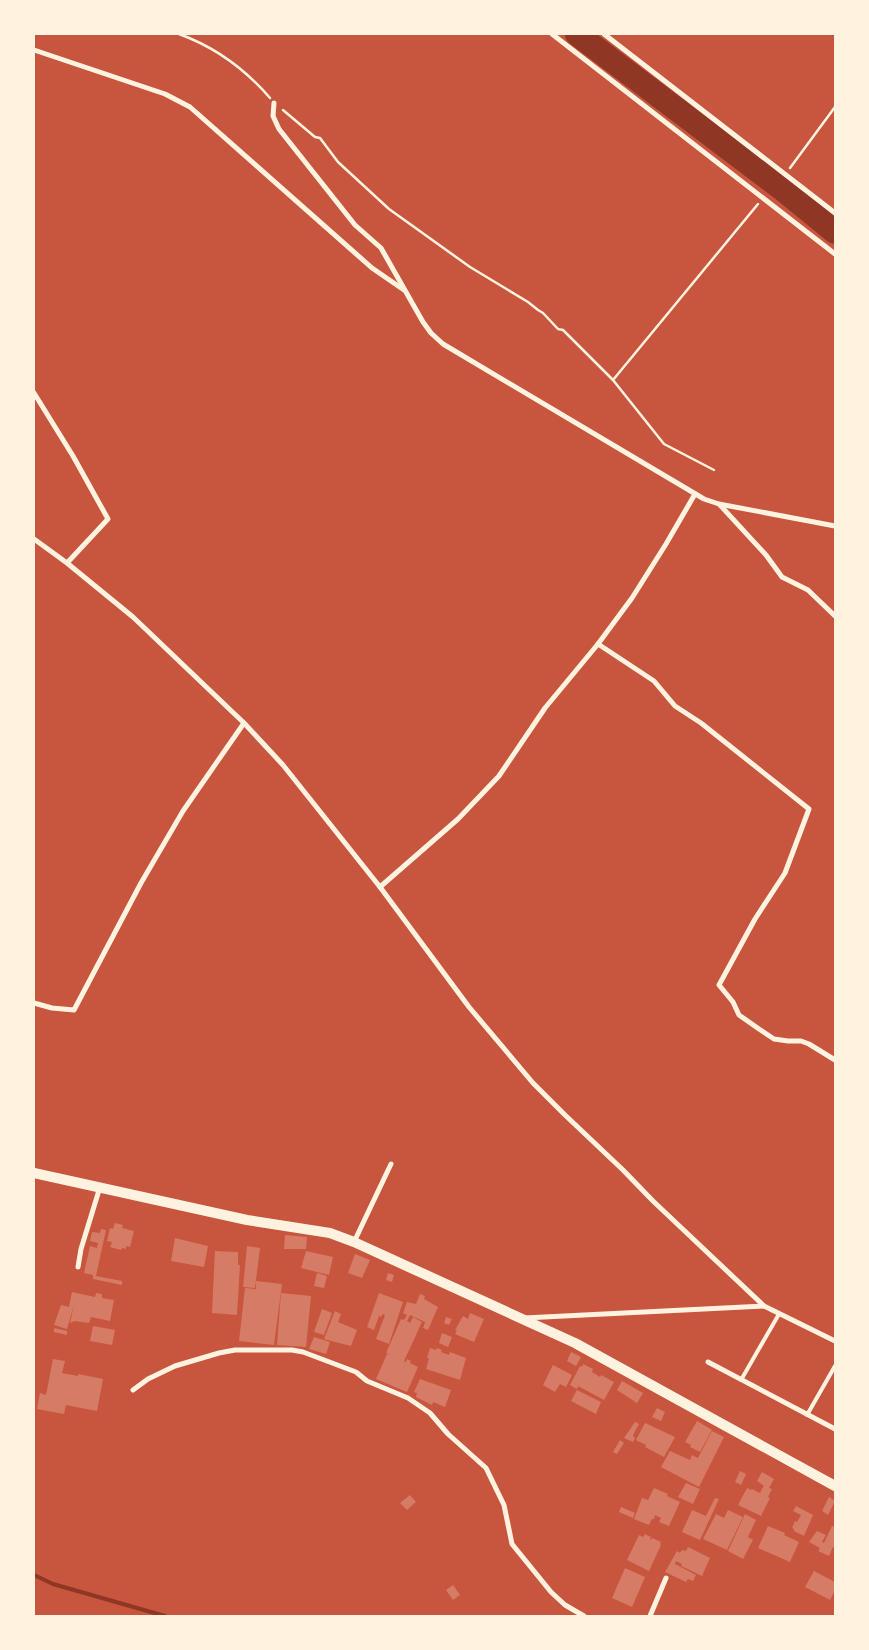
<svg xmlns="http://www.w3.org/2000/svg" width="869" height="1650" font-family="Helvetica,sans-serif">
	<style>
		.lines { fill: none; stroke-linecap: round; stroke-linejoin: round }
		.stream { stroke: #8f3625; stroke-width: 4 }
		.river { stroke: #8f3625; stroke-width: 24 }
		.building { fill: #d67c66 }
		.path { stroke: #fff3e0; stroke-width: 2.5 }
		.service { stroke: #fff3e0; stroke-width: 4 }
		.minor { stroke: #fff3e0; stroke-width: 5 }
		.secondary { stroke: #fff3e0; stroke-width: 10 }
	</style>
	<rect width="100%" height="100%" fill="#c8553d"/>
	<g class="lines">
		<!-- stream -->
		<polyline class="stream" points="34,1575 53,1584 165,1616"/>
		<!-- river -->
		<polyline class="river" points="577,34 781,188 835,232"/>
	</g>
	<!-- building -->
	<g class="building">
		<polygon points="115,1223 123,1225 122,1228 134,1231 130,1247 126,1246 126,1249 122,1248 121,1250 110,1247 112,1242 107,1241 110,1228 113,1229"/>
		<polygon points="101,1229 106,1230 96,1276 122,1281 122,1285 93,1279 93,1275 84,1273 90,1246 97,1248 98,1243 90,1241 92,1232 100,1233"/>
		<polygon points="285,1235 307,1237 306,1249 284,1249"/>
		<polygon points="175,1238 208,1246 204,1267 171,1261"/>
		<polygon points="247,1246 260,1248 255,1288 243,1287"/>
		<polygon points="215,1251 238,1252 238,1265 240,1265 237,1315 212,1313"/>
		<polygon points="306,1251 333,1257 329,1275 301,1268"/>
		<polygon points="355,1254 370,1260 362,1278 348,1273"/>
		<polygon points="317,1273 327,1276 324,1288 314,1286"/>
		<polygon points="388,1273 394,1275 392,1282 386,1280"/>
		<polygon points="256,1281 282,1284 274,1345 239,1341 245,1288 256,1289"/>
		<polygon points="72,1292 95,1297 96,1293 102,1294 102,1298 114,1300 110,1321 91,1317 89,1323 75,1321 70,1323 74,1305 67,1329 54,1325 61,1305 69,1307"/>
		<polygon points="281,1293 311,1296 306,1347 277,1345"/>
		<polygon points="379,1293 403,1302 389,1344 376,1339 385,1315 383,1314 381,1317 379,1316 374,1330 367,1327"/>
		<polygon points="420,1294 425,1296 424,1299 438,1307 428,1330 423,1328 425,1322 410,1315 407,1321 410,1323 413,1317 422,1322 404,1361 406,1362 407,1359 411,1361 410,1363 418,1367 407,1392 376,1379 387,1354 392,1355 386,1353 401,1319 404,1320 407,1315 403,1313 407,1302 416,1304"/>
		<polygon points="322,1309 332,1313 324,1335 314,1332"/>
		<polygon points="335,1311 341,1314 338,1322 357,1330 351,1346 324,1339"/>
		<polygon points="470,1313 484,1319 474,1342 455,1334 457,1330 455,1330 463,1316 468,1319"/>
		<polygon points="446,1317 452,1319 449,1325 444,1323"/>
		<polygon points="93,1326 115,1330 112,1345 90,1341"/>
		<polygon points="54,1328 67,1331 67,1335 54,1332"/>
		<polygon points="442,1333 452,1337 448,1347 439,1343"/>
		<polygon points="314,1337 330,1342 326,1354 309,1349"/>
		<polygon points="430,1348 436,1350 437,1348 442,1350 441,1352 449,1355 450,1352 466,1358 460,1380 426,1369 429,1358 427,1358"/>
		<polygon points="571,1352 581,1357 576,1366 567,1361"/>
		<polygon points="53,1359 65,1361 62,1373 78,1376 78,1374 103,1379 97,1411 66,1405 64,1414 37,1409 40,1393 46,1395"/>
		<polygon points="583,1364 593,1369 592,1372 600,1377 601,1375 614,1382 604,1400 578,1386 577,1389 570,1385 580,1366 582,1367"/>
		<polygon points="553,1365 572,1375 566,1387 560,1384 555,1392 543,1385"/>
		<polygon points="420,1379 451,1390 445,1407 433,1402 432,1405 416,1397 417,1393 414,1392"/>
		<polygon points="622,1381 643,1393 637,1403 617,1390"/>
		<polygon points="577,1390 601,1402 596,1414 571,1401"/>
		<polygon points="657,1408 665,1412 661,1421 652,1417"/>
		<polygon points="697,1421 712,1430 700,1452 690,1447 691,1445 685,1442"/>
		<polygon points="635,1422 639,1424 634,1433 633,1436 635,1438 633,1442 624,1438"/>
		<polygon points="645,1423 675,1437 664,1457 645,1447 646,1445 636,1440"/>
		<polygon points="712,1431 724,1437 699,1487 661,1467 670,1451 690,1460 692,1455 698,1458"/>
		<polygon points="620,1440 624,1443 617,1454 613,1452"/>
		<polygon points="740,1471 746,1474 741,1485 735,1482"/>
		<polygon points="762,1472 774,1479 769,1488 772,1489 768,1497 770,1498 761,1516 738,1505 747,1488 751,1490 752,1489 760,1493 764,1485 766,1487 757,1481"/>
		<polygon points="686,1483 700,1489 693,1504 678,1497"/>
		<polygon points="654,1488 668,1494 667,1496 680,1502 669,1526 659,1522 661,1518 655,1515 654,1519 652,1519 649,1525 634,1519 642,1498 648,1500"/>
		<polygon points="410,1495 416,1502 407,1510 400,1503"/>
		<polygon points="829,1497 835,1501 828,1515 822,1511"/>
		<polygon points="715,1498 719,1499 700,1540 682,1532 692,1510 706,1516"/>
		<polygon points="796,1506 813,1515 804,1536 794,1531 794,1529 792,1528 795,1521 797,1522 801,1515 793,1511"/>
		<polygon points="621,1507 635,1513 633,1518 619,1512"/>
		<polygon points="728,1510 743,1517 727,1550 703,1539 716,1514 724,1518"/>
		<polygon points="745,1514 756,1520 748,1537 753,1540 743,1559 728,1551"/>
		<polygon points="768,1526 785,1533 784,1535 799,1542 790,1562 758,1548"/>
		<polygon points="832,1526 835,1527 835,1548 833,1547 829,1556 818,1551 820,1548 809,1542 817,1531 826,1535 822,1542 824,1543"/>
		<polygon points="645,1534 651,1537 650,1539 651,1540 652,1538 661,1542 660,1544 661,1545 649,1571 627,1560 639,1535 643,1537"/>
		<polygon points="688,1547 710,1558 702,1576 681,1566 682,1564 676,1561 675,1564 696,1575 693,1581 688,1579 686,1582 665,1572 677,1551 680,1553 682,1550 686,1551"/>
		<polygon points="625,1568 645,1577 632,1607 612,1598"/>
		<polygon points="814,1571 835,1582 835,1590 830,1600 805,1587"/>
		<polygon points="453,1585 460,1595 453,1600 446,1590"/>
	</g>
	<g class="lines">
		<!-- path -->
		<g class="path">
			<path d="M179 34C215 47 245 69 270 98"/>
			<polyline points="283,110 315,137 320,138 338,162 389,209 470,267 528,302 538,310 543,313 558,329 563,330 613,380 664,444 714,470"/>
			<polyline points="790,168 835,107"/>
			<polyline points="613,380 758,204"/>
		</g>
		<!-- service -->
		<g class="service">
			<polyline points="741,1380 779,1314"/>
			<polyline points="807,1415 835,1366"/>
		</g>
		<!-- minor -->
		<g class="minor">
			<polyline points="552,34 835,254"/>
			<polyline points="604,34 835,213"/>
			<polyline points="34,50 165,94 190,107 372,268 404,290"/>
			<polyline points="274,103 273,116 279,129 355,225 381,248 423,322 431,333 443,344 704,499 719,504 835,526"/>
			<polyline points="34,393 73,456 108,519 67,563"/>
			<polyline points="720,505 766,555 782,577 808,590 835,616"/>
			<polyline points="34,539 67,563 133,617 244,723 283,765 380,887 469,1007 533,1083 565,1115 623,1170 653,1201 764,1306 835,1341"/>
			<polyline points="598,644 654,681 675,706 701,723 809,809 785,873 755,919 719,985 733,1002 739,1015 759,1029 774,1039 788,1041 801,1041 809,1044 835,1060"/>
			<polyline points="380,887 458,819 499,776 545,708 598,644 632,598 666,544 695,494"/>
			<polyline points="34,1003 52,1008 74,1010 141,883 183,811 244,723"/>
			<polyline points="354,1242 391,1164"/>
			<polyline points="78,1267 81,1249 100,1187"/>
			<polyline points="524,1318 764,1306"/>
			<polyline points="708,1362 835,1429"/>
			<polyline points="133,1390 148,1379 175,1366 219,1353 235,1350 292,1350 303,1352 356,1372 367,1381 408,1398 430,1413 448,1434 486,1468 504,1505 512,1544 551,1592 565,1605 584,1616"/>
			<polyline points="650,1616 666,1578"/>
		</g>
		<!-- secondary -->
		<polyline class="secondary" points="34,1173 247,1220 330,1233 354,1242 575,1343 835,1486"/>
	</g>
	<!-- border -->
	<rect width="869" height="1650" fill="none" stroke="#fff3e0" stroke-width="70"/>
</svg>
